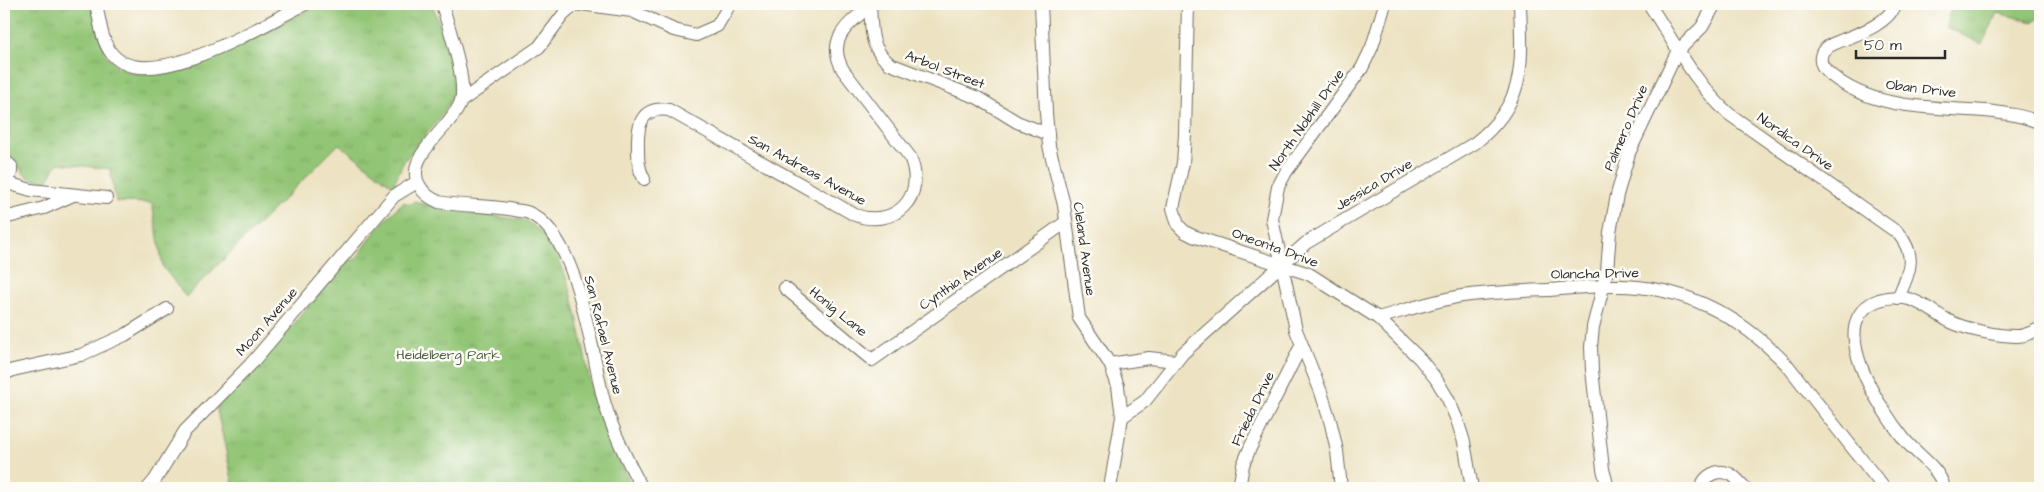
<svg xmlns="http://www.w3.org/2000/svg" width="2044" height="492" font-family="'Architects Daughter',sans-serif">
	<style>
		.grass { fill: url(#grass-tufts); stroke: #5e7850 }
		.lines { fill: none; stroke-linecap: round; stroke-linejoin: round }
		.street-casing { stroke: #6f6b60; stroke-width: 14 }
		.street { stroke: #fff; stroke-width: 12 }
		.labels { text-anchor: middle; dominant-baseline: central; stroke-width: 5; stroke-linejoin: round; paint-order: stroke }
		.street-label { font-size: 14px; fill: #2b2b2b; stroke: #fdfcf7 }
		.park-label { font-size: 14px; fill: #4f6145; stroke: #fdfcf7 }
	</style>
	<defs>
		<pattern id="grass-tufts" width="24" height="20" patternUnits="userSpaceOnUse" patternTransform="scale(1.25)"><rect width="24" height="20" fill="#92c575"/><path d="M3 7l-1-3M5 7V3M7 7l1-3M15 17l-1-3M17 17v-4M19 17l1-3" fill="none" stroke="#7ea965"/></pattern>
	</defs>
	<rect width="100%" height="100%" fill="#fdfcf7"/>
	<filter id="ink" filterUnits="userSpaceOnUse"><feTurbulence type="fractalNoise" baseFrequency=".02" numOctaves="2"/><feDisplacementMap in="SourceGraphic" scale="10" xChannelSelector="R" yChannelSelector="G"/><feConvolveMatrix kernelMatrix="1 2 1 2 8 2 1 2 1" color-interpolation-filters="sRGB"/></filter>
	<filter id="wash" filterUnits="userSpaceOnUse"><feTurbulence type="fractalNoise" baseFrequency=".0096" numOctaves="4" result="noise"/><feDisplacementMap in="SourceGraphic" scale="20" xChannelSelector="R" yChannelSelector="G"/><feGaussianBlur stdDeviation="1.12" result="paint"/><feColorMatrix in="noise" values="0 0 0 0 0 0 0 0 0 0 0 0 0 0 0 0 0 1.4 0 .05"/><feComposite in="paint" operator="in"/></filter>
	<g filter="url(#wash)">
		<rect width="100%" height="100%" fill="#ede3c3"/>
		<!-- grass -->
		<g class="grass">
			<path d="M4 4H91L105 54 119 67 134 74 162 73 246 42 318 4H432L450 53 454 93 441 117 404 161 393 186 339 144 186 297 163 267 152 203 116 202 110 169 58 163 47 181C13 180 27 164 4 152Z"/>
			<polygon points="1952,4 2040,4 2040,18 2033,22 1998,13 1982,44 1946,27"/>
			<path d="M415 201 440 209 524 220C577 246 579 352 596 404 599 413 604 423 608 432 616 451 623 470 633 488H234L216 406 259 365 347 261 356 259 377 229 403 202 410 204Z"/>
		</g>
	</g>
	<g filter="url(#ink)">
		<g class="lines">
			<!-- street casing -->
			<g class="street-casing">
				<g id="street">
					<path d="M96 4C100 20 101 41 112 54 148 97 266 23 305 4"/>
					<path d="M442 4C448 26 467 79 461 101 453 127 403 156 419 185 424 194 430 198 439 202 464 207 490 205 514 210 519 211 525 211 529 213 579 235 591 354 604 401 611 427 629 465 642 488"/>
					<polyline points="1041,4 1046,113 1049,146 1064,205 1079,318 1110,364 1118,386 1122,417 1110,488"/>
					<polyline points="1188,4 1185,135 1183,163 1173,208 1178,225 1185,232 1193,236 1309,274 1378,318 1420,359 1436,379 1448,399 1457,420 1464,442 1472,488"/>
					<path d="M1649 4C1674 42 1695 84 1729 114L1898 233C1918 257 1909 272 1898 298"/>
					<path d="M1896 4C1881 36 1828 38 1822 53 1818 63 1824 69 1831 75 1873 110 1933 107 1985 111 2003 113 2024 115 2040 123"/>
					<path d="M870 5C872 30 869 48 890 64L978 98 1017 122 1048 134"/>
					<polyline points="461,101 539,47 563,15 572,7 581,4 632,11 674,30 696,35 717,26 730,4"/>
					<polyline points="4,160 11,166 11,172 7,183"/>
					<path d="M644 179C638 168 638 160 638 148 637 125 641 106 669 110L855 215C895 229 927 197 910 157L843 70C825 38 850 23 872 4"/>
					<polyline points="4,182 31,190 106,198"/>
					<polyline points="4,218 44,208 73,195"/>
					<polyline points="785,288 872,360 1066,222"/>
					<path d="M1378 318C1406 310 1433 301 1462 296 1491 292 1521 291 1550 290 1571 288 1593 286 1614 286 1685 285 1741 316 1788 366L1884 488"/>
					<polyline points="1110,364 1149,358 1175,361"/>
					<polyline points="4,374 13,370 81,355 125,335 167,309"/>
					<path d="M1122 417 1145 401 1183 353 1306 243 1475 143C1527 102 1522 64 1520 4"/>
					<polyline points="148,488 155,480 185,431 250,365 394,196 417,182"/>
					<polyline points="1239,488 1243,465 1250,448 1301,346"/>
					<polyline points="1341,488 1337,451 1331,424 1321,392 1296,330 1272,219 1278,187 1286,172 1362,68 1372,47 1385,4"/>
					<polyline points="1608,488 1603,469 1592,370 1591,347 1593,327 1607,271 1610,232 1617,195 1629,153 1677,52 1702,27 1715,4"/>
					<path d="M1701 488C1704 476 1717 468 1730 474 1736 477 1740 483 1745 488"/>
					<path d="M1944 488C1939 467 1917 455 1904 439 1881 410 1821 321 1879 300 1909 290 1926 308 1949 321 1964 329 1998 336 2015 336 2023 337 2030 333 2037 330"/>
				</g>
			</g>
			<!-- street -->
			<use href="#street" class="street"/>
		</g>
	</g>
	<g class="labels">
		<!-- street labels -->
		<g class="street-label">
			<text transform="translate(945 70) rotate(21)">Arbol Street</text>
			<text transform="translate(1921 89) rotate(7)">Oban Drive</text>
			<text transform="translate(1307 120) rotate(-55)">North Nobhill Drive</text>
			<text transform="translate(1626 128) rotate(-67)">Palmero Drive</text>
			<text transform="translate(1795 142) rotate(35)">Nordica Drive</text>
			<text transform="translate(807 170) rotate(29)">San Andreas Avenue</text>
			<text transform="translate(1374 185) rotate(-31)">Jessica Drive</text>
			<text transform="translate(1275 248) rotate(20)">Oneonta Drive</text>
			<text transform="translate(1084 249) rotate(82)">Cleland Avenue</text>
			<text transform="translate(1595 274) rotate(-1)">Olancha Drive</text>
			<text transform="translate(961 279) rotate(-35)">Cynthia Avenue</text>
			<text transform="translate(838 312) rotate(39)">Honig Lane</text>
			<text transform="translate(267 322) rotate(-49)">Moon Avenue</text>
			<text transform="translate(603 335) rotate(76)">San Rafael Avenue</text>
			<text transform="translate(1253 409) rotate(-64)">Frieda Drive</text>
		</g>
		<!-- park labels -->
		<g class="park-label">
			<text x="448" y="355">Heidelberg Park</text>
		</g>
	</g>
	<!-- margin -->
	<rect width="2044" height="492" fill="none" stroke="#fdfcf7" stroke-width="20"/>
	<!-- scale -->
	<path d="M1856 50v8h89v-8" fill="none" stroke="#2b2b2b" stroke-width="2.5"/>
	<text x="1864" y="50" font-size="15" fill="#2b2b2b" stroke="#fdfcf7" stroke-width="4" paint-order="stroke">50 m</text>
</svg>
